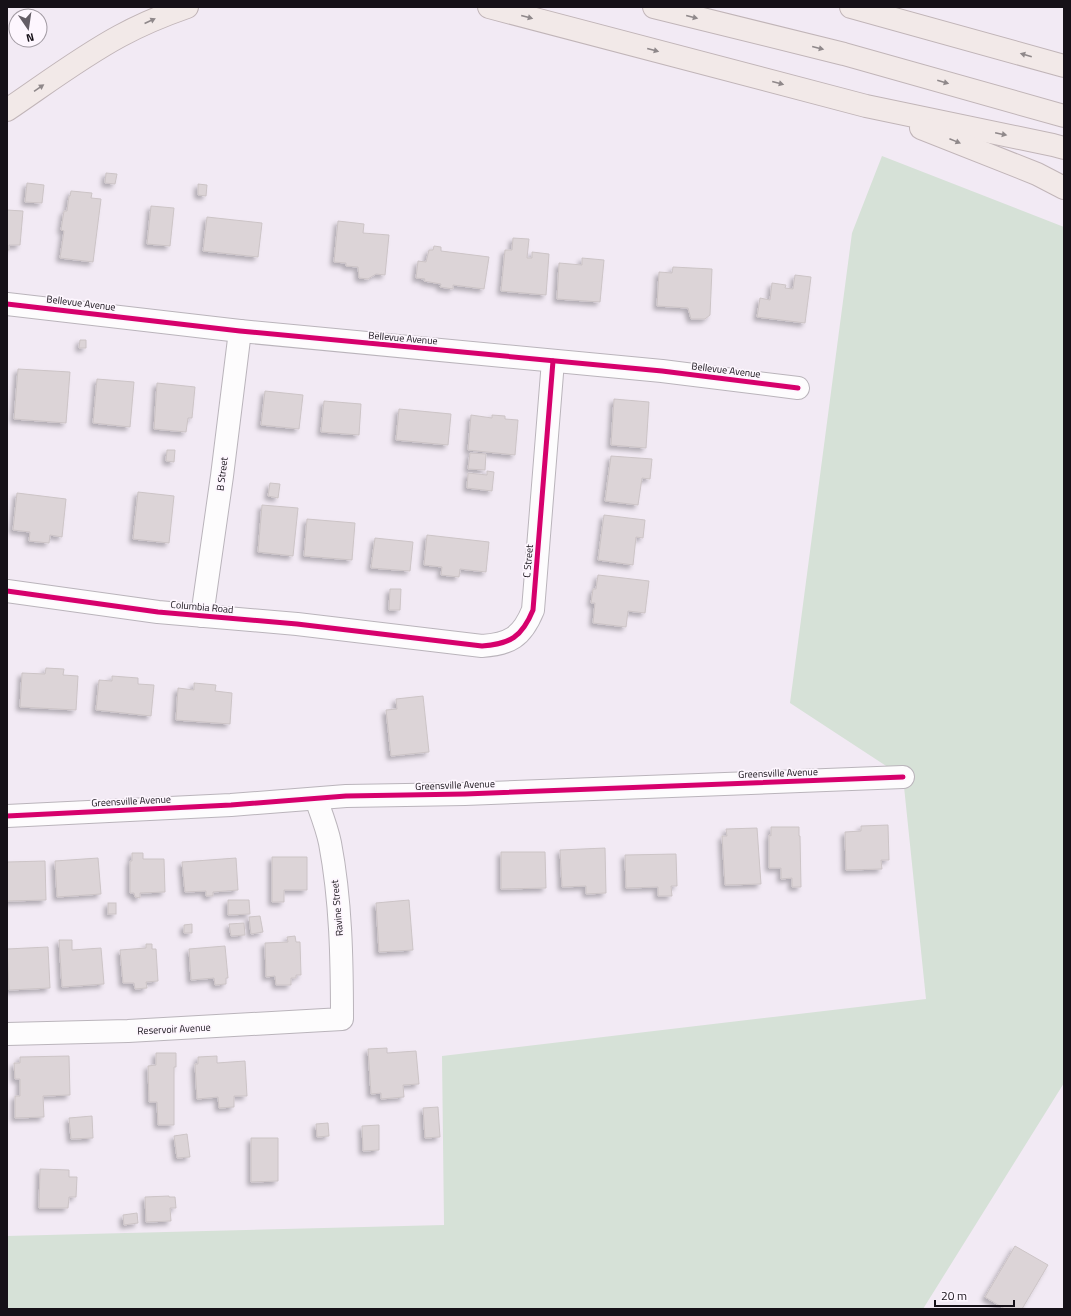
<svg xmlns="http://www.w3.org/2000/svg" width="1071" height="1316" font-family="'Titillium Web',sans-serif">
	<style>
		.green { fill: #d6e1d7 }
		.building { fill: #dcd4d7; stroke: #ccc4c6; filter: url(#shadow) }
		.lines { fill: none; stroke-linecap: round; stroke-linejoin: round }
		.minor-casing { stroke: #bab4bb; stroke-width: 24 }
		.motorway-casing { stroke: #c1b5b8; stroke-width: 24 }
		.minor { stroke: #fdfcfd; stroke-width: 22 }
		.motorway { stroke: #f2e9e8; stroke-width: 22 }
		.cycleway-casing { stroke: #fdf6fe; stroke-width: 8 }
		.cycleway { stroke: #d6006c; stroke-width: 5 }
		.oneway { fill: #8f888a }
		.labels { text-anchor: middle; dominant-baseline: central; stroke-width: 3.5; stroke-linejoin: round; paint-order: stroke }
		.street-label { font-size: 10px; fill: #161118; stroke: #fdf6fe }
	</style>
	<defs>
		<filter id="shadow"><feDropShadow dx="-3.5" dy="3.5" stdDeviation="2" flood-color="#0004"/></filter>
	</defs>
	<rect width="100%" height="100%" fill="#f2eaf4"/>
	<!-- green -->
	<polygon class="green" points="882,156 1064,227 1064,1083 923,1309 7,1309 7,1236 444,1225 442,1056 926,999 903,777 790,703 852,233"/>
	<!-- building -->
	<g class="building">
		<polygon points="106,173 117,174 115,184 105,183"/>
		<polygon points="27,183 44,185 42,203 25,202"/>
		<polygon points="198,184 207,185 206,196 198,195"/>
		<polygon points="71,191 92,193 91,198 101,199 93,262 60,258 64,231 61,230 64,211 67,211 69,196 70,196"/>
		<polygon points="151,206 174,208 170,246 147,244"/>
		<polygon points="7,210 23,211 20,245 9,245 9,250 7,250"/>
		<polygon points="207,217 262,223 258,257 203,251"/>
		<polygon points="338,221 364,224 363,233 389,235 385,275 376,274 368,279 359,278 358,267 346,266 346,263 334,262"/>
		<polygon points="513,238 529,239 527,258 532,258 532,252 549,254 546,295 501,291 505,250 512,250"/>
		<polygon points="434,246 441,247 441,251 489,257 484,289 453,285 453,289 440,287 441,284 424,281 425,279 416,278 418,261 426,262 429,250 433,250"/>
		<polygon points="582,258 604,260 600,302 557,299 559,263 582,265"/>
		<polygon points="673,267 712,269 710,315 705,319 691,319 688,308 657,306 659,272 672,273"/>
		<polygon points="795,275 811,277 805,323 757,317 760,298 770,300 772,283 786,285 785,288 793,289"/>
		<polygon points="80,340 86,340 86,348 79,348"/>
		<polygon points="18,369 70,372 66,423 14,419"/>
		<polygon points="97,379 134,382 130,427 93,423"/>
		<polygon points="157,383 195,387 192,418 188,418 186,432 154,429"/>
		<polygon points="265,391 303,395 299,429 261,425"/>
		<polygon points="614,399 649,402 646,448 611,445"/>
		<polygon points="324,401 361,404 359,435 321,432"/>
		<polygon points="399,409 451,414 448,445 396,440"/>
		<polygon points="471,415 492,418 492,415 505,416 505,419 518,420 515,455 468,450"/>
		<polygon points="167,450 175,450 174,462 166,461"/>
		<polygon points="470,453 486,454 485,470 468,469"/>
		<polygon points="611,456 652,459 650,479 642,478 638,505 605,501"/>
		<polygon points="487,471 494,472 492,491 467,488 468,473 487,475"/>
		<polygon points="270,483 280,484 278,498 268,496"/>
		<polygon points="138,492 174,496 169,543 133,539"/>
		<polygon points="17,493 66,499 62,537 50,535 49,543 29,541 30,532 13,530"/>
		<polygon points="262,505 298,508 293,556 258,552"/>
		<polygon points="604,515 645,520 643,538 636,537 633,565 598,560"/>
		<polygon points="307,519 355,523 352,560 304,556"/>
		<polygon points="427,535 489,542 486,572 460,569 459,577 441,575 442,567 424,565"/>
		<polygon points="375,538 413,542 410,571 371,568"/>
		<polygon points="598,575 649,581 645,613 628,611 626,627 593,623 595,603 591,603 593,589 596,589"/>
		<polygon points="390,589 401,589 400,610 389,610"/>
		<polygon points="46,668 64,669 63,675 78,676 76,710 20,707 22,673 45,674"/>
		<polygon points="112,676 138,678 138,684 154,685 151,716 96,710 99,680 112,681"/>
		<polygon points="194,683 216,685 215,691 232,693 230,724 176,720 178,688 194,690"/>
		<polygon points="423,696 429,752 391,756 386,710 397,709 396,699"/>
		<polygon points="888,825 889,860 881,860 882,869 846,870 845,832 861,831 861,826"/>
		<polygon points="771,827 799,827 799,836 800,836 801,887 792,887 792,878 781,879 781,868 769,868 769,835 771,836"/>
		<polygon points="757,828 761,884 725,885 722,836 727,836 726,829"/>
		<polygon points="605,848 606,893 586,894 586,886 562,887 560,850"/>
		<polygon points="501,852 545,852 546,888 501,889"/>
		<polygon points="132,853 143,853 143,859 164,859 165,892 140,893 140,898 135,897 134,893 130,893 130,861 132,861"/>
		<polygon points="676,854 677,886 671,886 672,896 658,896 658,887 626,888 625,855"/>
		<polygon points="272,857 307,857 307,890 284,890 284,902 272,902"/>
		<polygon points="98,858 101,894 57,897 55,861"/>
		<polygon points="236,858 238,890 213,892 213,896 206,896 206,891 185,892 182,862"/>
		<polygon points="45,861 46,900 7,901 7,862"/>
		<polygon points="228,900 249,900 250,914 228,915"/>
		<polygon points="409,900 413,950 379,952 376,903"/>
		<rect x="108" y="903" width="8" height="11"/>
		<polygon points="260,916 263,932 251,934 249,917"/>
		<polygon points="244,923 245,935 231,936 229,924"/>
		<polygon points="192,924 192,933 184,933 184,925"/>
		<polygon points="295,936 296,942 300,942 301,975 296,975 296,978 291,978 291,985 276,985 275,976 266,977 265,943 288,942 287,937"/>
		<polygon points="59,940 72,940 72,950 101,948 104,984 62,987"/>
		<polygon points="146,944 152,944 152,949 156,949 158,981 146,982 147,988 135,989 134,983 123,983 120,950 146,948"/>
		<polygon points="225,946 228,978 226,978 226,984 215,985 214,978 191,980 189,949"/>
		<polygon points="48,947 50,988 9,990 7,949"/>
		<polygon points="387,1048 387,1053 416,1051 419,1084 403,1085 404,1097 381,1099 381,1093 371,1094 368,1049"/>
		<polygon points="156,1053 176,1053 176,1067 174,1067 174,1125 158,1125 157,1102 149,1102 148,1066 156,1065"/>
		<polygon points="69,1056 70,1095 43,1096 44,1117 15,1118 15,1096 20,1096 20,1079 15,1079 14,1063 20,1063 20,1057"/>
		<polygon points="217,1056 217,1063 245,1061 247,1096 234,1096 234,1107 219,1108 218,1097 197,1099 195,1064 198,1064 198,1057"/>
		<polygon points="438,1107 440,1137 425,1138 423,1108"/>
		<polygon points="92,1116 93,1138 71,1139 69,1118"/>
		<polygon points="328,1123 329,1136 317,1137 316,1124"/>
		<polygon points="379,1125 379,1150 363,1151 362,1126"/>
		<polygon points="187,1134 190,1157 177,1158 174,1136"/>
		<polygon points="251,1138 278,1138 278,1181 251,1182"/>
		<polygon points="40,1169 69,1170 69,1177 77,1177 76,1197 69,1197 68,1208 39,1208"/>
		<polygon points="169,1196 169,1197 175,1197 176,1208 170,1208 171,1221 146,1222 145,1197"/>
		<polygon points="137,1213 138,1223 124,1225 123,1215"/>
		<polygon points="1015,1246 1048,1265 1022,1309 1005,1309 985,1297"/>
	</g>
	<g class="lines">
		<!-- minor casing -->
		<g class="minor-casing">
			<g id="minor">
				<polyline points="7,304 240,331 662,371 798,388"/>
				<path d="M7 591 158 612 297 624 482 646C510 644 522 637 533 610L553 361"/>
				<polyline points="202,616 222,476 240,331"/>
				<polyline points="7,816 231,805 346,796 465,794 903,777"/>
				<path d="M7 1034 128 1031 342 1019C342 960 341 901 330 843 327 828 321 813 316 799"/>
			</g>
		</g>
		<!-- motorway casing -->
		<g class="motorway-casing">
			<g id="motorway">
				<polyline points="489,7 866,106 1053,145 1064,148"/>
				<polyline points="654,7 844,54 1064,116"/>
				<polyline points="851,7 1064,66"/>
				<path d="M7 110C44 85 81 57 120 36 142 24 164 15 187 7"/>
				<polyline points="921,128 1037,174 1064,188"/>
			</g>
		</g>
		<!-- minor -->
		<use href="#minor" class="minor"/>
		<!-- motorway -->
		<use href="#motorway" class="motorway"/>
		<!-- cycleway casing -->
		<g class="cycleway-casing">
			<g id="cycleway">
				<polyline points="7,304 240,331 662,371 798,388"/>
				<path d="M7 591 158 612 297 624 482 646C510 644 522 637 533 610L553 361"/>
				<polyline points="7,816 231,805 346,796 465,794 903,777"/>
			</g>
		</g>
		<!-- cycleway -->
		<use href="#cycleway" class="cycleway"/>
	</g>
	<!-- one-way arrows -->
	<defs><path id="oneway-solid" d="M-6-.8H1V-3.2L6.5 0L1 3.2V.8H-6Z"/></defs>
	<g class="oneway">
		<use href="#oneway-solid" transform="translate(527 17) rotate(15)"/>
		<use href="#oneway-solid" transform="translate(692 17) rotate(14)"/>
		<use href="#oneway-solid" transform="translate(150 21) rotate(-25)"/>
		<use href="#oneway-solid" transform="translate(818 48) rotate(14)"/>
		<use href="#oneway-solid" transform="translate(653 50) rotate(15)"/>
		<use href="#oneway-solid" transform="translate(1026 55) rotate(-164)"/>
		<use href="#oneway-solid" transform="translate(943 82) rotate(16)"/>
		<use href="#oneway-solid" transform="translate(778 83) rotate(15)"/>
		<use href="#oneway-solid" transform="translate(39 88) rotate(-34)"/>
		<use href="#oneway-solid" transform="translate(1001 134) rotate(12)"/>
		<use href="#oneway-solid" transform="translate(955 141) rotate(22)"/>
	</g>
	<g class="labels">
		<!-- street labels -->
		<g class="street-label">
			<text transform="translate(81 303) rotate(7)">Bellevue Avenue</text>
			<text transform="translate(403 338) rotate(5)">Bellevue Avenue</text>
			<text transform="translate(726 370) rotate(7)">Bellevue Avenue</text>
			<text transform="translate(222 474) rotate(-83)">B Street</text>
			<text transform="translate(528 561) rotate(-85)">C Street</text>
			<text transform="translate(202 607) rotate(5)">Columbia Road</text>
			<text transform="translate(778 773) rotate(-2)">Greensville Avenue</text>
			<text transform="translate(455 785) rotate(-2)">Greensville Avenue</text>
			<text transform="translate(131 801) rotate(-3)">Greensville Avenue</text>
			<text transform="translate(337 908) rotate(-95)">Ravine Street</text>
			<text transform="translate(174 1029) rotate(-3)">Reservoir Avenue</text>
		</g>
	</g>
	<!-- border -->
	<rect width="1071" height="1316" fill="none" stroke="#161118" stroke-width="16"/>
	<!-- north arrow -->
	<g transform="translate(28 28) rotate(167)"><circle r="19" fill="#fdf6fe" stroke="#a19aa2"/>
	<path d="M0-3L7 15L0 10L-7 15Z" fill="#635d65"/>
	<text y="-6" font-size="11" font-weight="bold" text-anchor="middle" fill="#161118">N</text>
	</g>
	<!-- scale -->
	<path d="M935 1300v6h79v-6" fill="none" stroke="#161118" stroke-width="2"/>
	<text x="941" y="1300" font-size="12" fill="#161118" stroke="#fdf6fe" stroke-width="3" paint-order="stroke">20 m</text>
</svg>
